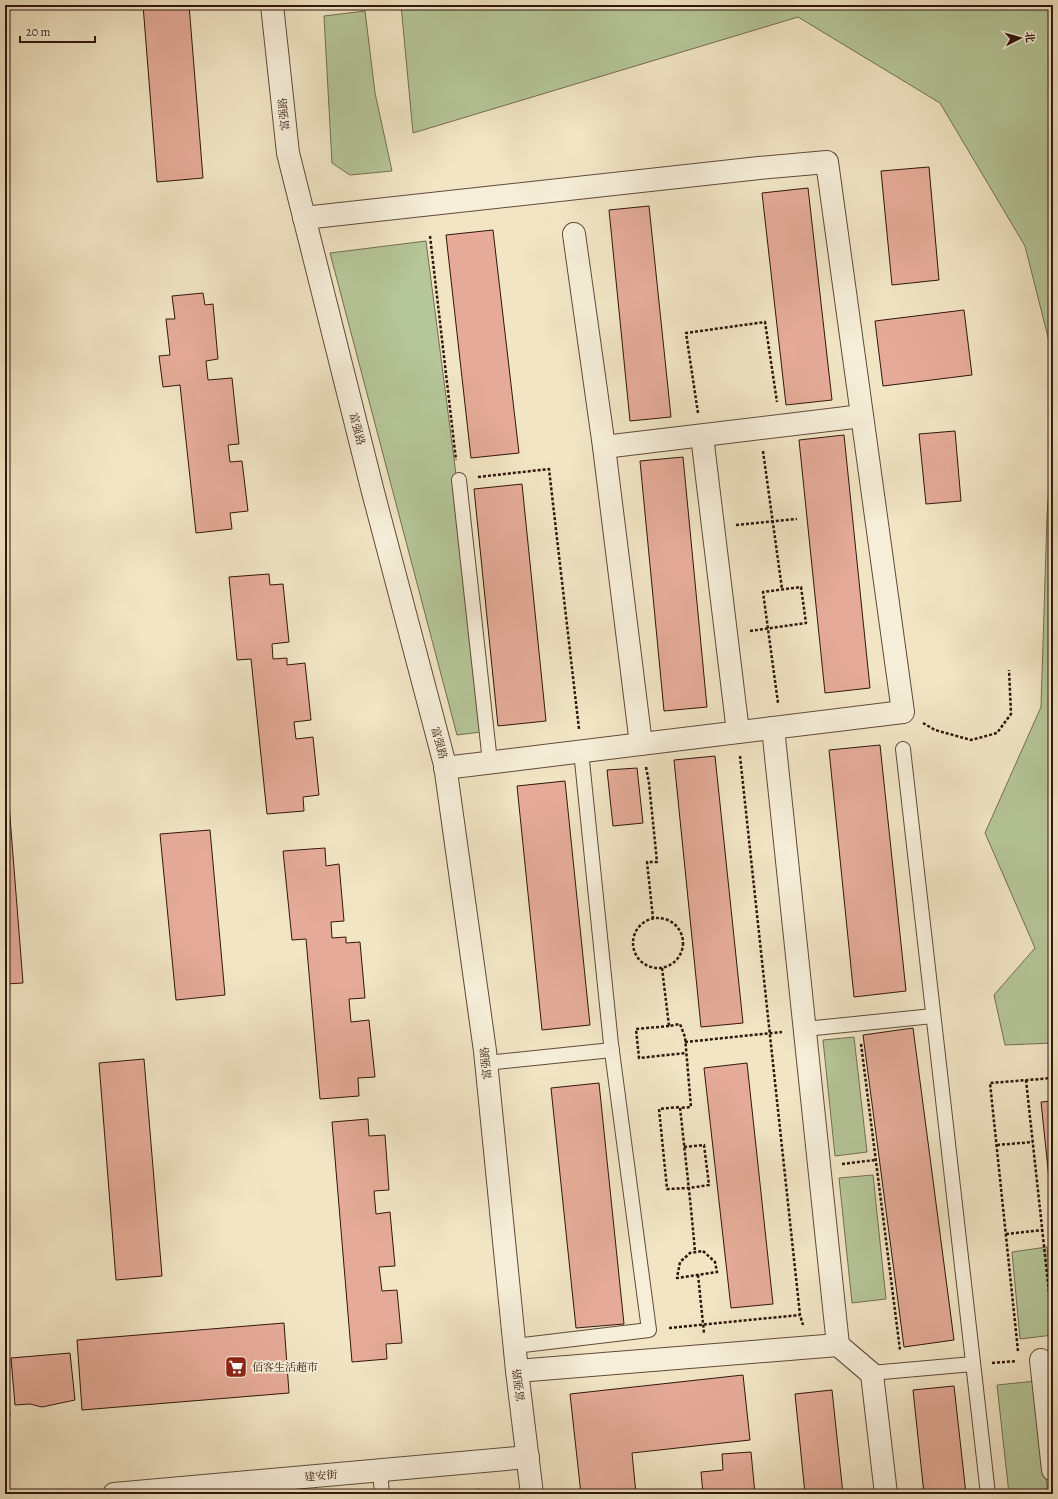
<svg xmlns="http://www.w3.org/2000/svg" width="1058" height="1499" font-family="Alegreya,'Noto Serif SC',serif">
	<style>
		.green { fill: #b5c698; stroke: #736e52 }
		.building { fill: #e5ab98; stroke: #31160c }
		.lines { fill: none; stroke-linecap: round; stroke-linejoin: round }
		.service-casing { stroke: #614a3a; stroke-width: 16 }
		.minor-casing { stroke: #614a3a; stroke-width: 24 }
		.tertiary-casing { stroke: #614a3a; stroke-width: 24 }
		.path { stroke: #31160c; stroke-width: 2.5; stroke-dasharray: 3 2; stroke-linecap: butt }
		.service { stroke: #f6eed9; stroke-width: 14 }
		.minor { stroke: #f6eed9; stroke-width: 22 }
		.tertiary { stroke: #f6eed9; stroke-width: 22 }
		.labels { text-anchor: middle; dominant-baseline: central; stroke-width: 4; stroke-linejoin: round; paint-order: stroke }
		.street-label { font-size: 11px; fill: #31160c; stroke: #f6eed9 }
		.poi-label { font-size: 11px; fill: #31160c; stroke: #f6eed9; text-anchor: start }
	</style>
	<rect width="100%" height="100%" fill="#f1e5c4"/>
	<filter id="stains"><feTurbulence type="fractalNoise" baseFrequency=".005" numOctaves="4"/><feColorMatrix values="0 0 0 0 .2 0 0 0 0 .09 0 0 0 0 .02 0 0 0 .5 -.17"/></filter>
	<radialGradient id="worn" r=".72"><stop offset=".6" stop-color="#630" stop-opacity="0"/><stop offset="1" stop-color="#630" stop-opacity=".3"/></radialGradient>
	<!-- green -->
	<g class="green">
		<polygon points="401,5 1053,5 1053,357 1025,246 940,103 798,17 413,133"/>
		<polygon points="365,11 375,93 392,171 350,175 332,163 324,16"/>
		<polygon points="426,241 489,731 457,735 330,253"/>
		<polygon points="1053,428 1053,1043 1005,1045 994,995 1035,948 985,833 1041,707 1047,516"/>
		<polygon points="854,1037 867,1152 835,1156 823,1040"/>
		<polygon points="873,1175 886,1299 852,1303 839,1178"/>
		<polygon points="1047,1247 1053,1310 1053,1335 1020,1339 1012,1252"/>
		<polygon points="1036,1381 1048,1494 1009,1494 997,1385"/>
	</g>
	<!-- building -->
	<g class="building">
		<polygon points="143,5 189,5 203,178 157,182"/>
		<polygon points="929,167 939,280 892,285 881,171"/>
		<polygon points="808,188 832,400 786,405 762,193"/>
		<polygon points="649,206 671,417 630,421 609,210"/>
		<polygon points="493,230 519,453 471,458 446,235"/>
		<polygon points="203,293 205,305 213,304 218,359 206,361 208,380 232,378 239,444 228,445 230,462 242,461 248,511 230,513 232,529 196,533 180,385 163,387 159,356 170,355 166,319 175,319 172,296"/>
		<polygon points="964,310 972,375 883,386 875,321"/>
		<polygon points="955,431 961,501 926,504 919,434"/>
		<polygon points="844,435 870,688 825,693 799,440"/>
		<polygon points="683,457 707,707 664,711 640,461"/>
		<polygon points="522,484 546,721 498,726 474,489"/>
		<polygon points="269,574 270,585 283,584 289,642 272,644 273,659 287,658 287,665 305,663 311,720 294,722 296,739 313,737 319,795 303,797 304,811 267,814 251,659 237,660 229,577"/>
		<polygon points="880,745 906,991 854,997 829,750"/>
		<polygon points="715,756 743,1023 701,1027 674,760"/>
		<polygon points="5,766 6,766 23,983 5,984"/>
		<polygon points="637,768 643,823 613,826 607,770"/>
		<polygon points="565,781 590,1025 542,1030 517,786"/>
		<polygon points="210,830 225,995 176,1000 160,834"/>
		<polygon points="325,848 326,866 339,864 344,921 331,922 332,938 346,937 346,943 360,942 365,998 349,999 351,1022 369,1020 375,1077 358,1078 359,1096 320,1099 306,939 292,940 283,851"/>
		<polygon points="913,1028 954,1340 904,1347 863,1035"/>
		<polygon points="144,1059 162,1276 116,1280 99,1063"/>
		<polygon points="747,1063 773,1304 731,1308 704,1068"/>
		<polygon points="599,1083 624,1324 576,1328 551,1088"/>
		<polygon points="1053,1101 1053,1217 1041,1102"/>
		<polygon points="368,1119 369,1136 385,1135 389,1190 374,1191 376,1214 390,1212 395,1266 379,1267 382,1291 397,1290 402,1343 386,1344 387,1359 352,1362 332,1122"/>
		<polygon points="284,1323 289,1393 82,1410 77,1340"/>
		<polygon points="5,1352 10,1416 5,1416"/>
		<polygon points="70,1353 75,1400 42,1407 30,1404 15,1405 11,1358"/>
		<polygon points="743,1375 750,1440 632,1453 636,1494 581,1494 570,1394"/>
		<polygon points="954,1386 966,1494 924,1494 913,1390"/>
		<polygon points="832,1390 843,1494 805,1494 795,1394"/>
		<polygon points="751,1452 755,1494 703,1494 701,1472 723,1470 722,1454"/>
		<polygon points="479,1489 479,1494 432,1494"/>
	</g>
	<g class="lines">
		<!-- service casing -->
		<g class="service-casing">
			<g id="service">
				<polyline points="459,480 490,762"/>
				<polyline points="903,749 988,1494"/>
				<polyline points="805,1029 933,1016"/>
				<polyline points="486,1063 612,1050"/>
				<polyline points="515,1346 649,1330 611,1044 581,751"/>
				<polyline points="871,1373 973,1364"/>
				<polyline points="380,1471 382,1494"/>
			</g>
		</g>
		<!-- minor casing -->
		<g class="minor-casing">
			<g id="minor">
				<polyline points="304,218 759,168 827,162 903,712 445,768"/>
				<polyline points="574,234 604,447 641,744"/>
				<polyline points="702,436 738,732"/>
				<polyline points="604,447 862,416"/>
				<polyline points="773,728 838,1345"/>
				<polyline points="1041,1360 1053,1470"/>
				<polyline points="517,1371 838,1345 872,1374 886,1494"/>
				<polyline points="114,1494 528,1457"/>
			</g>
		</g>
		<!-- tertiary casing -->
		<g class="tertiary-casing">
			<polyline id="tertiary" points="272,5 288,153 373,492 445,765 485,1051 517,1371 532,1494"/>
		</g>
		<!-- path -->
		<g class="path">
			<polyline points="430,236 456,460"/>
			<polyline points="698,413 686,333 765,322 777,402"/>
			<polyline points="763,451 782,589"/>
			<polyline points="478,477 549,469 579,729"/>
			<polyline points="736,525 797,519"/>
			<polyline points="750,631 806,623 801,587 763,592 778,703"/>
			<polyline points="923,723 935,730 971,740 997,733 1011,714 1009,670"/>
			<polyline points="740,756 800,1315 803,1325"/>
			<polyline points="646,767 649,783 657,862 647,862 653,918"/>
			<circle cx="658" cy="943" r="25"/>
			<polyline points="662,968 669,1026 680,1024 685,1037 691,1107 680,1108"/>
			<polyline points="669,1026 636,1029 639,1058 686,1053"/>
			<polyline points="685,1042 782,1032"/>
			<polyline points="861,1044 900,1350"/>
			<polyline points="1026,1080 1053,1329"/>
			<polyline points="997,1145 1033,1142"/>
			<path d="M684 1147 704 1145 709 1185 689 1188 667 1189 659 1109 680 1107C685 1155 691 1204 695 1252"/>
			<polyline points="842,1164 875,1160"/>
			<polyline points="1006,1234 1043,1230"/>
			<polygon points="703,1251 715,1262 717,1272 677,1278 680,1262 690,1253"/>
			<polyline points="698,1275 704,1333"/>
			<polyline points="669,1328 800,1315"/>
			<polyline points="1018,1351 990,1083 1053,1078"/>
			<polyline points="992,1363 1017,1361"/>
		</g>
		<!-- service -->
		<use href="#service" class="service"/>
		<!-- minor -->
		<use href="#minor" class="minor"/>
		<!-- tertiary -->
		<use href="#tertiary" class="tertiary"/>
	</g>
	<!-- icons -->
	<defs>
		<g id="supermarket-square" transform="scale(1.15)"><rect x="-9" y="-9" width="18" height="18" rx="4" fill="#8f2418" stroke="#f6eed9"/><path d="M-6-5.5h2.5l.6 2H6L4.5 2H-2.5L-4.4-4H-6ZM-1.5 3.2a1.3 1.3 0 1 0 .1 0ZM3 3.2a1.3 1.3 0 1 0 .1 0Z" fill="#fff"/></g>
	</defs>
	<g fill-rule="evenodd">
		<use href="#supermarket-square" x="236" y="1367"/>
	</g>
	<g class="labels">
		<!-- street labels -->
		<g class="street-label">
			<text transform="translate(284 114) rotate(-96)">富强路</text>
			<text transform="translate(357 429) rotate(76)">富强路</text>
			<text transform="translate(439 743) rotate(75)">富强路</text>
			<text transform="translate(486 1063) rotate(-96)">富强路</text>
			<text transform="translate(519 1385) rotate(-97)">富强路</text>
			<text transform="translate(321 1476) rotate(-5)">建安街</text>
		</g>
		<!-- poi labels -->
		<g class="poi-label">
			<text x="252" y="1367">佰客生活超市</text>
		</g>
	</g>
	<!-- margin -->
	<rect width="1058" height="1499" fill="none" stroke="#f1e5c4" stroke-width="20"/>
	<rect x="6" y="6" width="1046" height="1487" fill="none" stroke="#31160c" stroke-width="2"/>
	<rect x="10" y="10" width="1038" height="1479" fill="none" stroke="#31160c"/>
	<!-- north arrow -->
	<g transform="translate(1020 38) rotate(84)" stroke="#f6eed9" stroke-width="3" paint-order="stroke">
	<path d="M0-3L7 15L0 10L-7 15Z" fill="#31160c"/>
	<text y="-6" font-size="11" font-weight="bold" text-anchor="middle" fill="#31160c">北</text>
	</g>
	<!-- scale -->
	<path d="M20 36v6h75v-6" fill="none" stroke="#31160c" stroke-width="2"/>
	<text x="26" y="36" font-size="12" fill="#31160c" stroke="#f6eed9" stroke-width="3" paint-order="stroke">20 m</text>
	<rect width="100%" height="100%" filter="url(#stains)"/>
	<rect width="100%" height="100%" fill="url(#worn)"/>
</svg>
